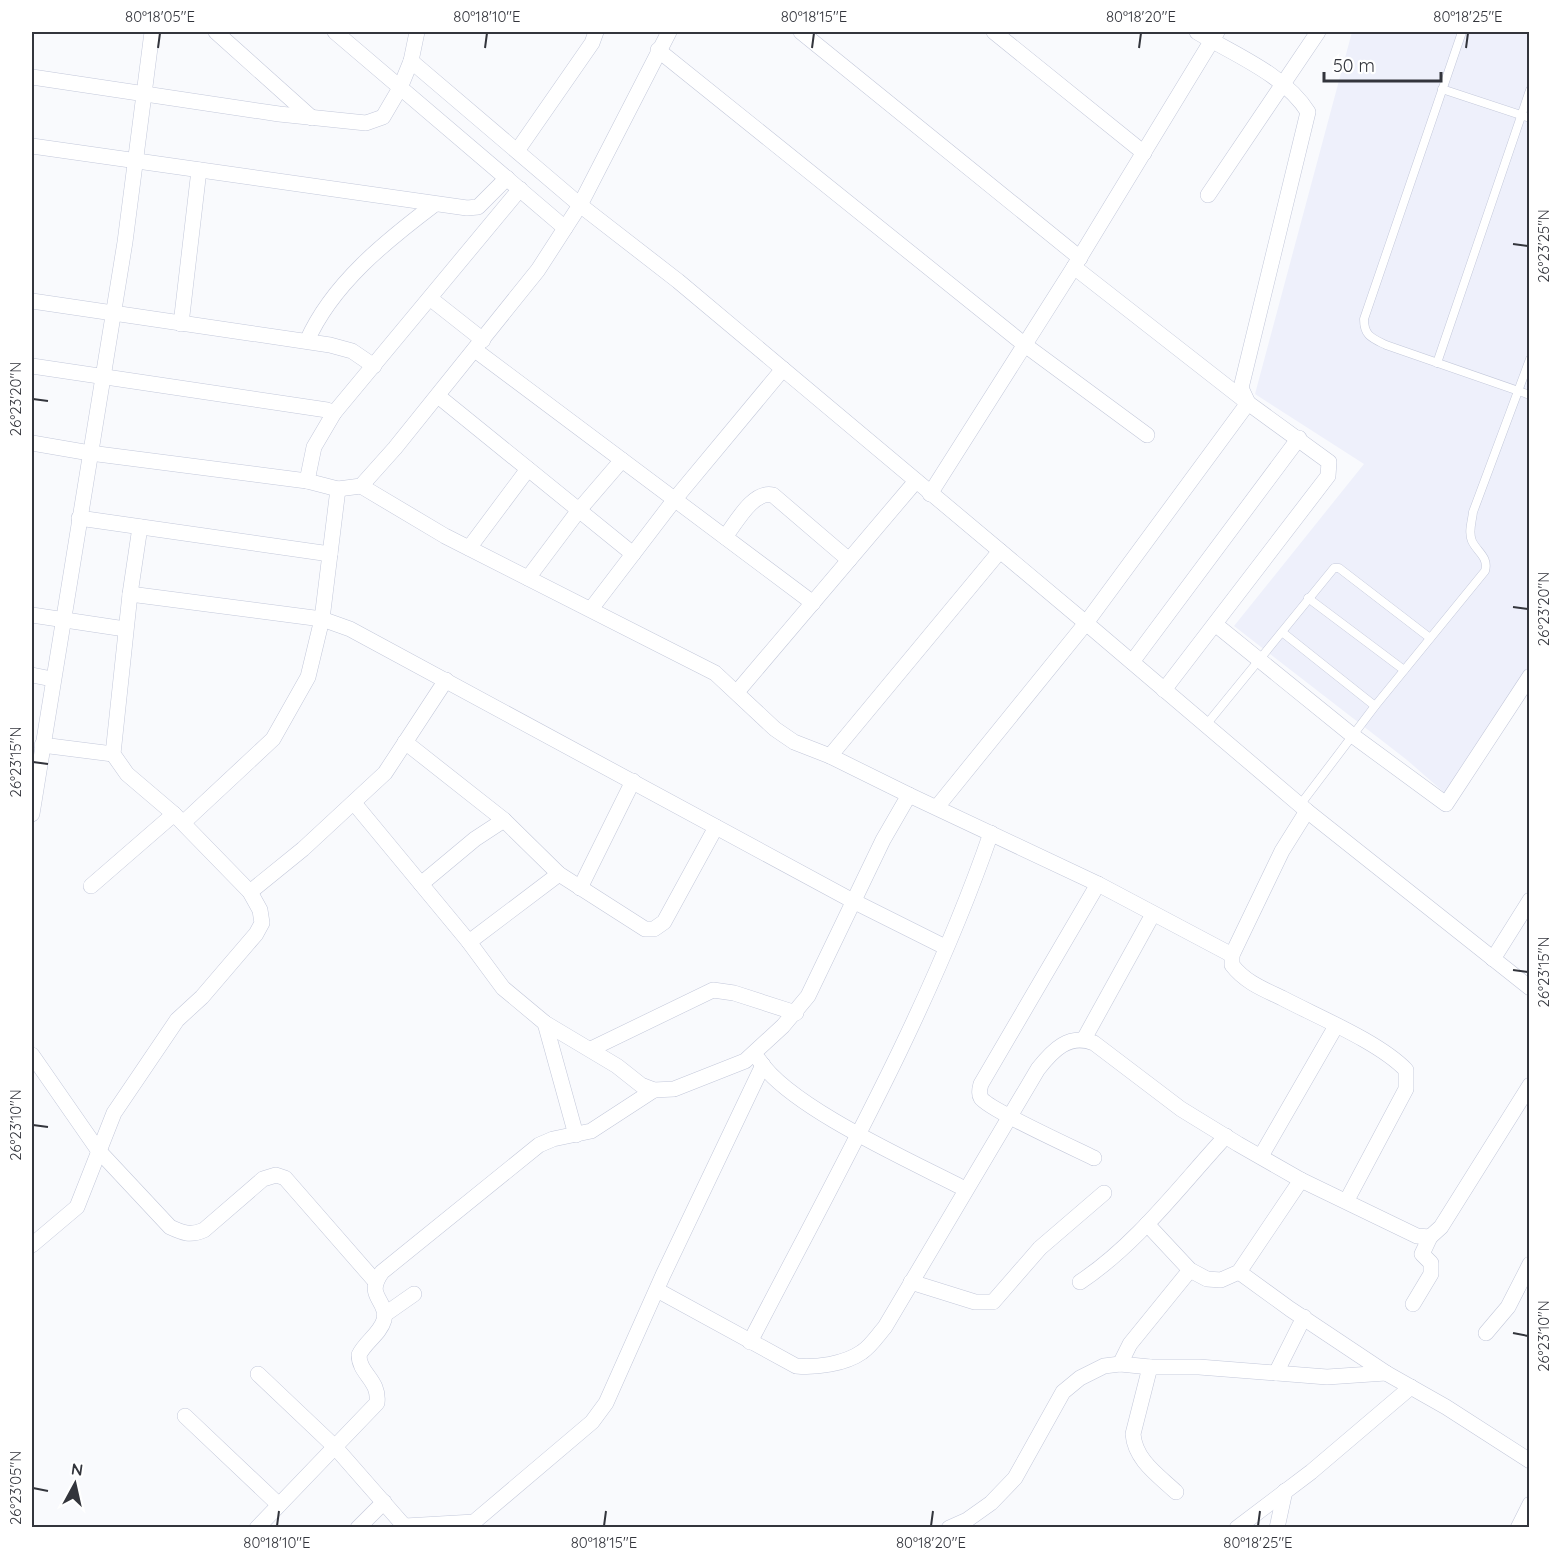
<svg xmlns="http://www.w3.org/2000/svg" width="1561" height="1559" font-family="Quicksand,sans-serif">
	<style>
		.built { fill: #eef0fb }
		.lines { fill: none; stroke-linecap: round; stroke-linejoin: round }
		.lane-casing { stroke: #c3c8da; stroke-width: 9 }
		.street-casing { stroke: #c3c8da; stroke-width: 16 }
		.lane { stroke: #fff; stroke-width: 8 }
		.street { stroke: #fff; stroke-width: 15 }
		.ticks { fill: none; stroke: #33353c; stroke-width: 2 }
		.neatline { fill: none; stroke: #33353c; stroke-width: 2 }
		.ticks-label { font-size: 15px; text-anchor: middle; fill: #33353c }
	</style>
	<rect width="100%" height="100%" fill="#f9fafd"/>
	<!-- built -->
	<polygon class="built" points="1352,32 1529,32 1529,670 1447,795 1407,760 1234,626 1364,464 1255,394"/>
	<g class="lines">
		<!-- lane casing -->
		<g class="lane-casing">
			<g id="lane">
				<path d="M1462 32 1364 319C1364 336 1372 338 1386 345L1530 395"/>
				<polyline points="1442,89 1530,118"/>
				<polyline points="1437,363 1530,90"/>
				<polyline points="1308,598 1404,670"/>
				<polyline points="1282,632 1375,706"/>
				<polyline points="1206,725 1334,568 1339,568 1430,638"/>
				<path d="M1300 805 1375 706 1485 571C1489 557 1477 552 1472 541 1468 532 1472 522 1473 512L1530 359"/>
			</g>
		</g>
		<!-- street casing -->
		<g class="street-casing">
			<g id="street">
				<polyline points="216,32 312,118"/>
				<polyline points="335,32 565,228"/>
				<polyline points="801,32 1080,258"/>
				<polyline points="994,32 1144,153"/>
				<polyline points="658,50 1025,345 1147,435"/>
				<polyline points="411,61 580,205 678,281 1086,623 1307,811 1530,988"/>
				<polyline points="32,77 279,114 366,123 383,117 400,88 411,61 417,32"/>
				<polyline points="32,146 467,208 478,207 507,178"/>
				<polyline points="517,151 592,43 596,32"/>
				<polyline points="1208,195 1318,32"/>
				<polyline points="1074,267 1248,403 1329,462 1328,476 1164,690"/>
				<polyline points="431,299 483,340"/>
				<polyline points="32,301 330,345 352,351 374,366"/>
				<polyline points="181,324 199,170"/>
				<path d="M307 341C332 284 386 241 435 204"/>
				<polyline points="475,350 813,603"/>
				<polyline points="32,366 327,410 334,413"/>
				<polyline points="438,396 633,554"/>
				<polyline points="32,443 90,453 307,481 338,489 361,486 395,448 538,270 580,205 669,32"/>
				<polyline points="307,481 314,447 334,413 520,189"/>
				<polyline points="361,486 445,536 715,673 775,729 794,742 830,756 909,795"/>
				<polyline points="930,494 1074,267 1217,32"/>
				<polyline points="79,518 330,554"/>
				<path d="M725 537C736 523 753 490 773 495L849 560"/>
				<polyline points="469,548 528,469"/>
				<polyline points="528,578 579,510 622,460"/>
				<polyline points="130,594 140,527"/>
				<polyline points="591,609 675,499 783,369"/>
				<polyline points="32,615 125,629"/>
				<polyline points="1215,624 1352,735 1446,804 1530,676"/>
				<polyline points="1132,662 1299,438"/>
				<polyline points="32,675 52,679"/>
				<polyline points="737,692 916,481"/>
				<polyline points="405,742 504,820 559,874 645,929 654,929 664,922 716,827"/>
				<polyline points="42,745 113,754"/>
				<polyline points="830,756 1000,551"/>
				<polyline points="354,803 469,942 503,988 545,1023 617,1066 641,1085 654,1090 674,1089 745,1061 783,1026 808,996 883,840 909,795 1098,884 1232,955"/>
				<path d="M937 807 1086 623 1248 403 1241 388 1308 112C1284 74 1235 55 1197 32"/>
				<path d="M1307 811 1282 851 1232 955V965C1245 982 1263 989 1282 998 1318 1017 1379 1042 1406 1070V1089L1347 1200"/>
				<polyline points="32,814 125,242 152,32"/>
				<polyline points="183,823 273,739 308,677 322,619 338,489"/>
				<polyline points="421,884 475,839 504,820"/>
				<polyline points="91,886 174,814"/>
				<polyline points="580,888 633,781"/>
				<polyline points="250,892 303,849 385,773 446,680"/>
				<polyline points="469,942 559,874"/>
				<polyline points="1493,959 1530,900"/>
				<polyline points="545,1023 576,1135"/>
				<polyline points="1084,1039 1153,914"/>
				<polyline points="591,1049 713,990 734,993 796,1013"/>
				<path d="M32 1055 98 1150 170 1227C183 1233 190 1236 204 1230L263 1179 276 1175 285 1178 375 1281"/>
				<path d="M759 1060C789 1107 913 1162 965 1189"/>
				<polyline points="1261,1156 1336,1026"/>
				<path d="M1094 1158C1076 1149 988 1109 981 1098 978 1093 980 1088 981 1084L1098 884"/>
				<polyline points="1147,1224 1190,1270 1207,1279 1221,1280 1239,1272 1301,1180"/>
				<polyline points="32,1245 77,1207 114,1113 177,1020 202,997 256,934 262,923 260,910 250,892 174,814 127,774 113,754 130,594 322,619 350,629 853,901 945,947"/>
				<polyline points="1239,1272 1290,1309 1386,1373 1446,1407 1530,1461"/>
				<polyline points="911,1282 975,1302 993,1302 1040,1248 1104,1193"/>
				<path d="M1080 1282C1137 1244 1179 1187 1226 1136"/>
				<path d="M657 1290 796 1366C816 1368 845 1364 862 1352 871 1346 878 1335 885 1327L1038 1069C1053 1050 1069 1033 1094 1043L1181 1109 1238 1144 1301 1180 1417 1236 1430 1237 1441 1227 1530 1085"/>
				<polyline points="1413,1304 1431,1274 1431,1263 1422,1254 1430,1237"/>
				<polyline points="384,1315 414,1294"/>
				<polyline points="1486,1333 1508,1307 1530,1264"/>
				<path d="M750 1342C836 1176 930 1010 991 833"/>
				<polyline points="1120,1364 1130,1344 1190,1270"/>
				<path d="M1150 1367 1133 1434C1135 1460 1158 1475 1176 1492"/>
				<polyline points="1276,1373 1304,1317"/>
				<polyline points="258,1374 335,1447 406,1528"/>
				<polyline points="185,1416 279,1505"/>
				<polyline points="405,1526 474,1522 592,1422 606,1403 663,1275 763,1065"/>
				<path d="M257 1528 377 1403C380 1380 359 1374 359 1355 365 1342 380 1334 384 1320 388 1299 364 1297 382 1272L539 1145 553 1139 591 1131 654 1090"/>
				<polyline points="358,1528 384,1502"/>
				<polyline points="949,1528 967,1520 991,1503 1015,1478 1063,1392 1080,1378 1104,1366 1120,1364 1150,1367 1199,1367 1327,1377 1386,1373"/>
				<polyline points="1237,1528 1311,1472 1411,1387"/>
				<polyline points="1277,1528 1285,1491"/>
				<polyline points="1518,1528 1530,1504"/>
			</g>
		</g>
		<!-- lane -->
		<use href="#lane" class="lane"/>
		<!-- street -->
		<use href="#street" class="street"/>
	</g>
	<!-- ticks -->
	<path class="ticks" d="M158 48 160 33M485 48 487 33M812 48 814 33M1139 48 1141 33M1466 48 1468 33M1513 244 1528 246M33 399 48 401M1513 607 1528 609M33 762 48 764M1513 970 1528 972M33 1125 48 1127M1513 1333 1528 1336M33 1488 48 1491M277 1526 279 1511M604 1526 606 1511M931 1526 933 1511M1258 1526 1260 1511"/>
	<!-- border -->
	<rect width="1561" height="1559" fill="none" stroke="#ffffff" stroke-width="66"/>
	<!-- north arrow -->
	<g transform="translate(75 1484) rotate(8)" stroke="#ffffff" stroke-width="4.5" paint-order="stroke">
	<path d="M0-4.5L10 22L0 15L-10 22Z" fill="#33353c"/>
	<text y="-9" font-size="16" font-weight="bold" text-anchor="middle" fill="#33353c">N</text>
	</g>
	<!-- scale -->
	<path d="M1324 72v9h117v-9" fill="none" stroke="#33353c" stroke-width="3"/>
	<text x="1333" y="72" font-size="18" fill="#33353c" stroke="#ffffff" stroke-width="4.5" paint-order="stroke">50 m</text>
	<rect x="33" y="33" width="1495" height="1493" class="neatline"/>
	<g class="ticks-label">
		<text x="160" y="22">80°18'05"E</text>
		<text x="487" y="22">80°18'10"E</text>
		<text x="814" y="22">80°18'15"E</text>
		<text x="1141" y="22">80°18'20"E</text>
		<text x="1468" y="22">80°18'25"E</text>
		<text transform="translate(1544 246) rotate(-90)" y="5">26°23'25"N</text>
		<text transform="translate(16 399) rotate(-90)" y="5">26°23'20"N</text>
		<text transform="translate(1544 609) rotate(-90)" y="5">26°23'20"N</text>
		<text transform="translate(16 762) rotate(-90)" y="5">26°23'15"N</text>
		<text transform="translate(1544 972) rotate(-90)" y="5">26°23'15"N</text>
		<text transform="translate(16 1125) rotate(-90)" y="5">26°23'10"N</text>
		<text transform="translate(1544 1336) rotate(-90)" y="5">26°23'10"N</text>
		<text transform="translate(16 1488) rotate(-90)" y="5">26°23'05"N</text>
		<text x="277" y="1548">80°18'10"E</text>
		<text x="604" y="1548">80°18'15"E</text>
		<text x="931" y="1548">80°18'20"E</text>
		<text x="1258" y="1548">80°18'25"E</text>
	</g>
</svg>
